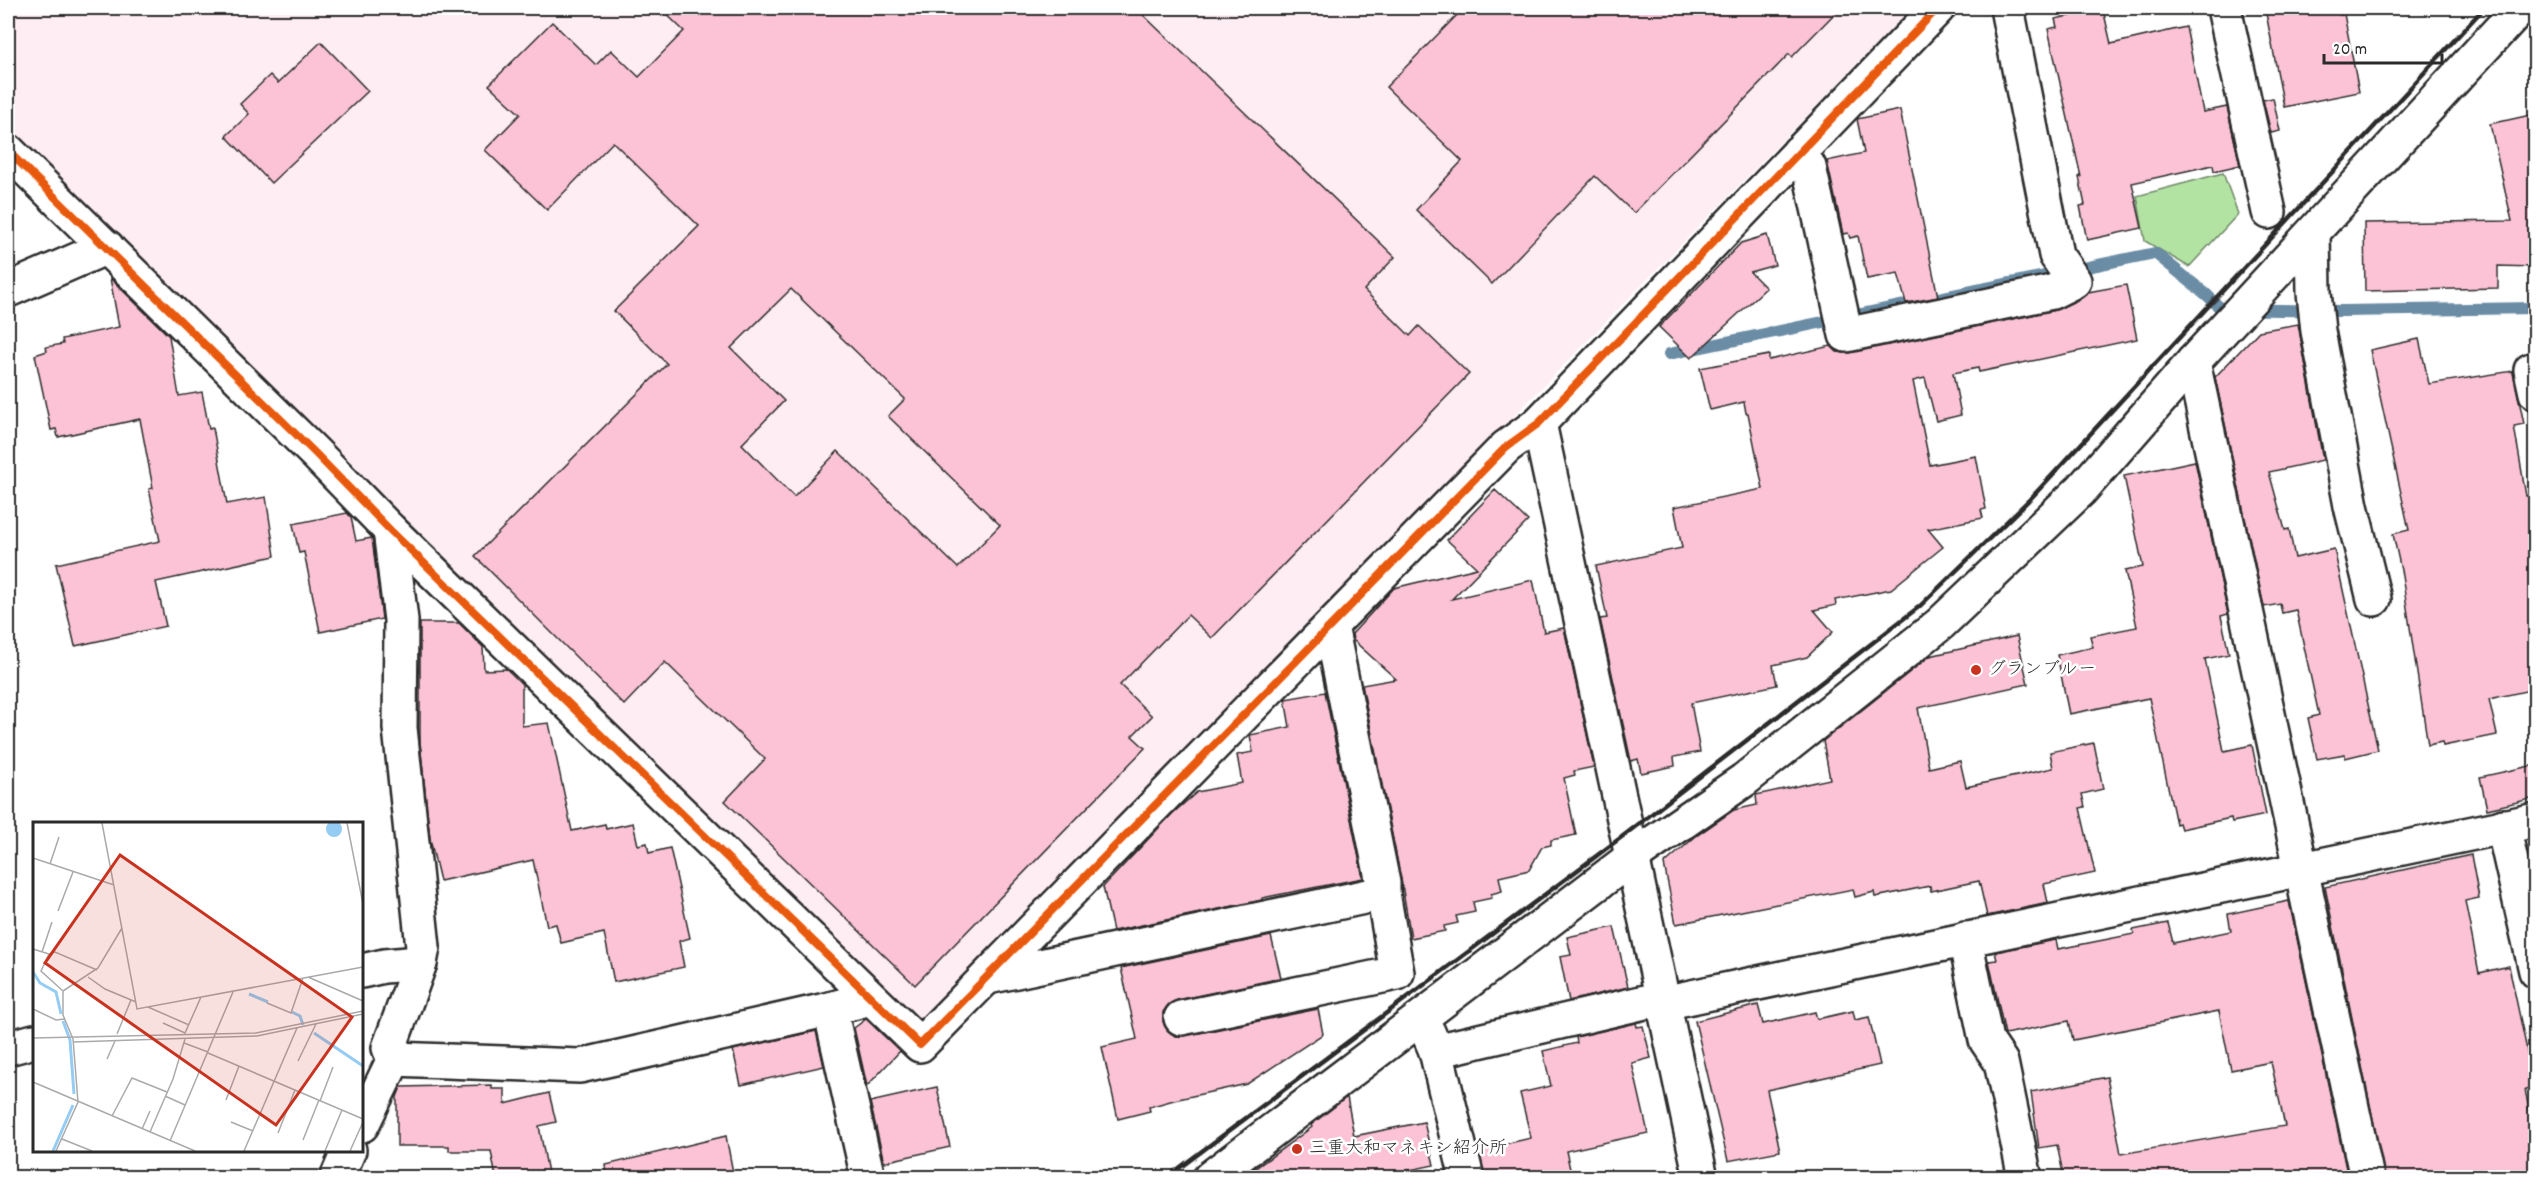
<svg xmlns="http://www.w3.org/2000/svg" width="2543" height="1185" font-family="Dekko,'Klee One',sans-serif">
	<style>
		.built { fill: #feedf3 }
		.green { fill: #b3e3a3; stroke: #6f8767; stroke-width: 1.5 }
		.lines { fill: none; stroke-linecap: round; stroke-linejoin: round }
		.stream { stroke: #6b8ca4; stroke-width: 12 }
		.building { fill: #fcc3d7; stroke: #2b2b2b; stroke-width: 1.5; fill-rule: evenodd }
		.minor-casing { stroke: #2b2b2b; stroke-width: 38 }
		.minor { stroke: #fff; stroke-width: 33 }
		.rail { stroke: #2b2b2b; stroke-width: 4.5 }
		.cycleway-casing { stroke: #fff; stroke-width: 11 }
		.cycleway { stroke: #e8590c; stroke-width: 8 }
		.poi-dot { fill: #c8321e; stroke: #fff; stroke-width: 2 }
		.labels { text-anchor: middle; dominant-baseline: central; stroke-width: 5; stroke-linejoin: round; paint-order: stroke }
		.poi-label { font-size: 18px; fill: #2b2b2b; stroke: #fff; text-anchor: start }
		.inset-river { fill: none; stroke: #95ccf4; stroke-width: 3 }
		.inset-road { fill: none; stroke: #aaa; stroke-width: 1.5 }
		.view { fill: #c8321e; fill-opacity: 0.15; stroke: #c8321e; stroke-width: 3 }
		.inset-edge { fill: none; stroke: #2b2b2b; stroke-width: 3 }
	</style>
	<rect width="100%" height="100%" fill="#fff"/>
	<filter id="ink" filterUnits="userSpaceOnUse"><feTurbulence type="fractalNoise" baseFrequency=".0167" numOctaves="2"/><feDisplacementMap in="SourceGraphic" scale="12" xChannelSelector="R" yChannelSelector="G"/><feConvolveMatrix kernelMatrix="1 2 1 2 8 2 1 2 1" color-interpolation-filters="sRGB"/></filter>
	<g filter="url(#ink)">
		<!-- built -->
		<polygon class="built" points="8,8 1912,8 922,1023 8,130"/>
		<!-- green -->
		<polygon class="green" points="2223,173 2238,214 2189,267 2145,241 2137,196"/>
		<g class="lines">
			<!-- stream -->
			<polyline class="stream" points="1669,354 2155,253 2207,295 2221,309 2343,311 2536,308"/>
		</g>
		<!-- building -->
		<g class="building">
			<path d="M660 8H1136L1395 257 1364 290 1410 336 1419 326 1469 374 1212 638 1188 615 1120 685 1152 716 1132 736 1145 748 915 985 725 801 765 759 665 662 624 705 475 556 667 364 614 311 699 226 613 142 547 210 485 150 520 114 489 85 552 22 596 65 611 50 639 77 684 31ZM791 289 905 399 888 416 1000 525 958 568 838 451 794 497 742 444 784 401 731 348Z"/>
			<polygon points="1464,8 1840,8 1792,57 1789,54 1634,213 1595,176 1492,284 1416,210 1462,161 1386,87"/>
			<polygon points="2265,8 2338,8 2340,15 2344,14 2359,92 2284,107"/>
			<polygon points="2103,9 2111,44 2186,27 2203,112 2227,107 2240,165 2214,171 2213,165 2132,183 2142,228 2087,240 2080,206 2085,205 2079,177 2081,177 2048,29 2057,27 2055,19"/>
			<polygon points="321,42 368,91 271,183 226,136 249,114 240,104 270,75 278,83"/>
			<polygon points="2273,98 2280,131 2271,133 2263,100"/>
			<polygon points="1900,110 1938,297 1906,303 1898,273 1867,279 1858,236 1850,238 1848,233 1843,234 1827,161 1864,153 1857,119"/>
			<polygon points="2535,114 2535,267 2498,266 2498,288 2365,291 2364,223 2512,221 2490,124"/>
			<polygon points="1767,235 1775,265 1750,272 1766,288 1691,358 1659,327 1741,243"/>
			<polygon points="110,278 169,336 179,396 202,392 209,429 213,428 227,504 266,497 275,556 156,582 166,626 75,646 56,564 160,541 149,489 153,488 140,419 58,437 56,429 51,430 35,355 47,351 46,347 63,344 62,339 119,327"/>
			<polygon points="2126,285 2137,339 1979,372 1978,368 1953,373 1961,415 1936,421 1925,378 1913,381 1930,465 1976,456 1986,509 1981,510 1983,518 1928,529 1943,547 1891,589 1835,600 1836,605 1814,610 1833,632 1807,657 1773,665 1777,685 1691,703 1700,752 1674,757 1675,766 1641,773 1638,759 1631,761 1600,619 1607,618 1596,566 1682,548 1674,507 1763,489 1748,413 1746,413 1744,402 1710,410 1700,368 1769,355 1769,360 1831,346 1837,352 1850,353 2056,310 2082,298 2088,292"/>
			<polygon points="2298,324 2323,460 2269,472 2285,530 2289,529 2295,558 2334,549 2378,750 2345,758 2345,754 2317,759 2308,718 2319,715 2296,610 2282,613 2280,604 2264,607 2215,377 2259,331"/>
			<polygon points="2419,339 2429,384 2513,371 2524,424 2514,426 2526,496 2535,494 2535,689 2489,699 2497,735 2443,746 2442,742 2428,745 2402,575 2393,534 2409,530 2370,350"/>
			<polygon points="2195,461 2228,614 2221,616 2229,654 2205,659 2224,751 2252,745 2266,815 2232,822 2231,818 2181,829 2179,823 2176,824 2149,698 2069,714 2057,655 2093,647 2090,636 2137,627 2125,571 2143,567 2124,476"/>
			<polygon points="1495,490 1528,521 1452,599 1533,580 1544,632 1564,628 1594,767 1574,771 1575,775 1564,778 1576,835 1551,840 1551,845 1542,847 1529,870 1499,877 1502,891 1491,894 1492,898 1473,902 1475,912 1456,916 1458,923 1444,926 1445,931 1411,938 1401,879 1362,685 1396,679 1353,640 1352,634 1394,588 1477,568 1447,540"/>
			<polygon points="347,513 351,517 356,541 372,538 382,619 320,632 304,552 299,553 293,524"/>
			<polygon points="420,623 459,623 483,647 484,670 507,669 522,684 522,726 549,723 572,831 605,824 606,829 633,823 638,845 647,843 649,853 670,848 690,938 679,941 684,967 614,982 604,933 561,943 556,924 547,926 533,860 440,881 430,839 420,742"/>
			<polygon points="2017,636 2028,684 1918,708 1929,768 1960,761 1966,787 2053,768 2050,752 2094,743 2103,789 2082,794 2085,807 2080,808 2095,873 2044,884 2048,903 1987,916 1979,881 1931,891 1930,886 1875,897 1874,892 1855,897 1853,889 1676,924 1664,864 1695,837 1734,810 1757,805 1756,795 1830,779 1823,741 1930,656"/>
			<polygon points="1325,692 1363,878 1262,898 1262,900 1113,931 1103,887 1172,814 1197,792 1242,783 1237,755 1253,752 1250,735 1290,727 1285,699"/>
			<polygon points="2535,765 2535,798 2487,809 2480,777"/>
			<polygon points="2471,855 2479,898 2465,901 2479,973 2509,966 2535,1088 2525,1090 2535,1137 2535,1178 2385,1178 2325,887"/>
			<polygon points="2289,901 2348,1178 2064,1178 2057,1145 2039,1148 2031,1092 2107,1077 2121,1154 2285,1126 2271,1062 2231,1070 2219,1011 2073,1040 2069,1021 2005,1034 1989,961 1997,960 1995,952 2056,940 2058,949 2134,934 2133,930 2168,923 2173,943 2231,931 2228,914"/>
			<polygon points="1614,927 1628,987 1569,1001 1560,957 1571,955 1567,937"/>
			<polygon points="1271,936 1281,978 1177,1000 1169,1004 1163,1012 1163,1021 1167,1030 1175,1036 1185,1036 1318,1009 1323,1034 1247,1084 1174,1100 1149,1107 1150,1111 1118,1119 1102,1047 1137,1039 1121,968"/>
			<polygon points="1758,1005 1763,1024 1815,1012 1817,1019 1853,1011 1855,1020 1869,1017 1880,1065 1767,1090 1780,1151 1728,1161 1695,1021"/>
			<polygon points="866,1019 900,1051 867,1086 854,1028"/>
			<polygon points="1636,1023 1637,1027 1643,1026 1651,1058 1632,1063 1648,1133 1566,1151 1572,1178 1485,1178 1479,1150 1531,1138 1520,1093 1551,1086 1543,1051 1577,1043 1576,1037"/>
			<polygon points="816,1031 824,1066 741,1085 733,1050"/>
			<polygon points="492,1085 492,1089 505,1089 505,1104 549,1093 556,1122 539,1126 549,1178 496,1178 491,1151 449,1151 449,1146 397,1146 397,1097 401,1087"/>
			<polygon points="937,1087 950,1147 884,1162 870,1102"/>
			<polygon points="1347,1097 1354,1136 1424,1122 1434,1165 1372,1178 1242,1178 1312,1127 1311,1125"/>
			<polygon points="726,1136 734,1178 607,1178 606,1165"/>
		</g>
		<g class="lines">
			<!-- minor casing -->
			<g class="minor-casing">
				<g id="minor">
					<polyline points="2224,8 2269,212"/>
					<polyline points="8,151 315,453 390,530 920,1045 1506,447 1539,423 1938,8"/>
					<polyline points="1799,152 1809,167 1846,335 2052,292 2074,281 2056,255 2007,8"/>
					<polyline points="2313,233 2314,292 2318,331 2351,506 2374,599"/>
					<polyline points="8,290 107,247"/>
					<polyline points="2193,362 2367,1178"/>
					<polyline points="2531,370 2536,393"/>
					<polyline points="1539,423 1701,1178"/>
					<polyline points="2503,826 2536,971"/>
					<polyline points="1965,939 1986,1040 2001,1062 2025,1178"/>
					<polyline points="362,971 384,966 420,963"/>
					<polyline points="988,977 1383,893"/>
					<polyline points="1663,1003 2536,820"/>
					<polyline points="830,1009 868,1178"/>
					<polyline points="1181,1018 1397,973 1383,893 1383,883 1331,626"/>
					<polyline points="1428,1032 1436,1051 1467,1178"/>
					<polyline points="8,1048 34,1041"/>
					<polyline points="1436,1051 1662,998"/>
					<polyline points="394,1059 580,1066 830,1009 870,998"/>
					<polyline points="362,1125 394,1059 389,1048 420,963 423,947 400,728 401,620 390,530"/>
					<polyline points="337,1178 349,1150"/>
					<polyline points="1210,1178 1631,858 1744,780 1940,624 2081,490 2193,362 2520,8"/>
				</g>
			</g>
			<!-- minor -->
			<use href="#minor" class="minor"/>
			<!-- rail -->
			<polyline class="rail" points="1166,1178 1627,833 1920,606 2032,497 2484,8"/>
			<!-- cycleway casing -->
			<g class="cycleway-casing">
				<polyline id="cycleway" points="8,151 315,453 390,530 920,1045 1506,447 1539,423 1938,8"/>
			</g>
			<!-- cycleway -->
			<use href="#cycleway" class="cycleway"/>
		</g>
	</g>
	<!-- markers -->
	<g class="poi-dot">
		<circle cx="1976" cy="670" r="6"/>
		<circle cx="1297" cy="1149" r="6"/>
	</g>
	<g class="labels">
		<!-- poi labels -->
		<g class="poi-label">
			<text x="1988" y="670">グランブルー</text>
			<text x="1309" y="1149">三重大和マネキン紹介所</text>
		</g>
	</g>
	<!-- overview -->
	<g transform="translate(33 822)">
		<rect width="330" height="330" fill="#fff"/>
		<path d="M293 7a8 8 0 1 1 16 0a8 8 0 1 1-16 0Z" fill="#95ccf4"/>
		<path class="inset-river" d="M0 150 7 161 23 170 28 192M216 172 235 180M259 190 267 194 270 203M30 199 37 218 41 272M281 211 330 244M20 329 40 283"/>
		<path class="inset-road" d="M69 1 104 187 330 145M314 1 330 82M0 36 81 63M17 42 26 15M25 89 40 50M0 127 16 132 8 149 30 169V193L40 217 45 280 23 329M9 130 19 100M16 132 22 130 64 148M55 155 72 167 103 180M275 155 330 179M30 169 65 146 89 106M234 181 258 191 270 156M115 185 156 203M0 187 23 198 32 197M130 201 152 211 168 175M84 212 98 178M0 216 223 211 330 189M40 220 224 214 330 192M151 221 175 230M175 231 330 297M74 237 82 219M265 239 283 202M0 260 162 329M132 274 152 283M193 278 206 244M287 279 300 245M79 294 99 256 134 270M198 300 220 309M109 307 117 289M117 310 140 257 152 217M245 311 262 268M29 317 59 329M270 318 286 278M137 319 200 170M211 329 264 206M292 329 309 288M317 329 330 300"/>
		<path class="view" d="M87 33 319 195 243 303 12 141Z"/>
		<rect width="330" height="330" class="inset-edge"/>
	</g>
	<!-- margin -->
	<rect width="2543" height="1185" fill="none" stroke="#fff" stroke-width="30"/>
	<rect x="15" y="15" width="2513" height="1155" fill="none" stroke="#2b2b2b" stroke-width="2" filter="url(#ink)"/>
	<!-- scale -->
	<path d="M2324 54v9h118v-9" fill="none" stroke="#2b2b2b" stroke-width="3"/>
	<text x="2333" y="54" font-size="18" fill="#2b2b2b" stroke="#ffffff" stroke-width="4.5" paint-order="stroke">20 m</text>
</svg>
